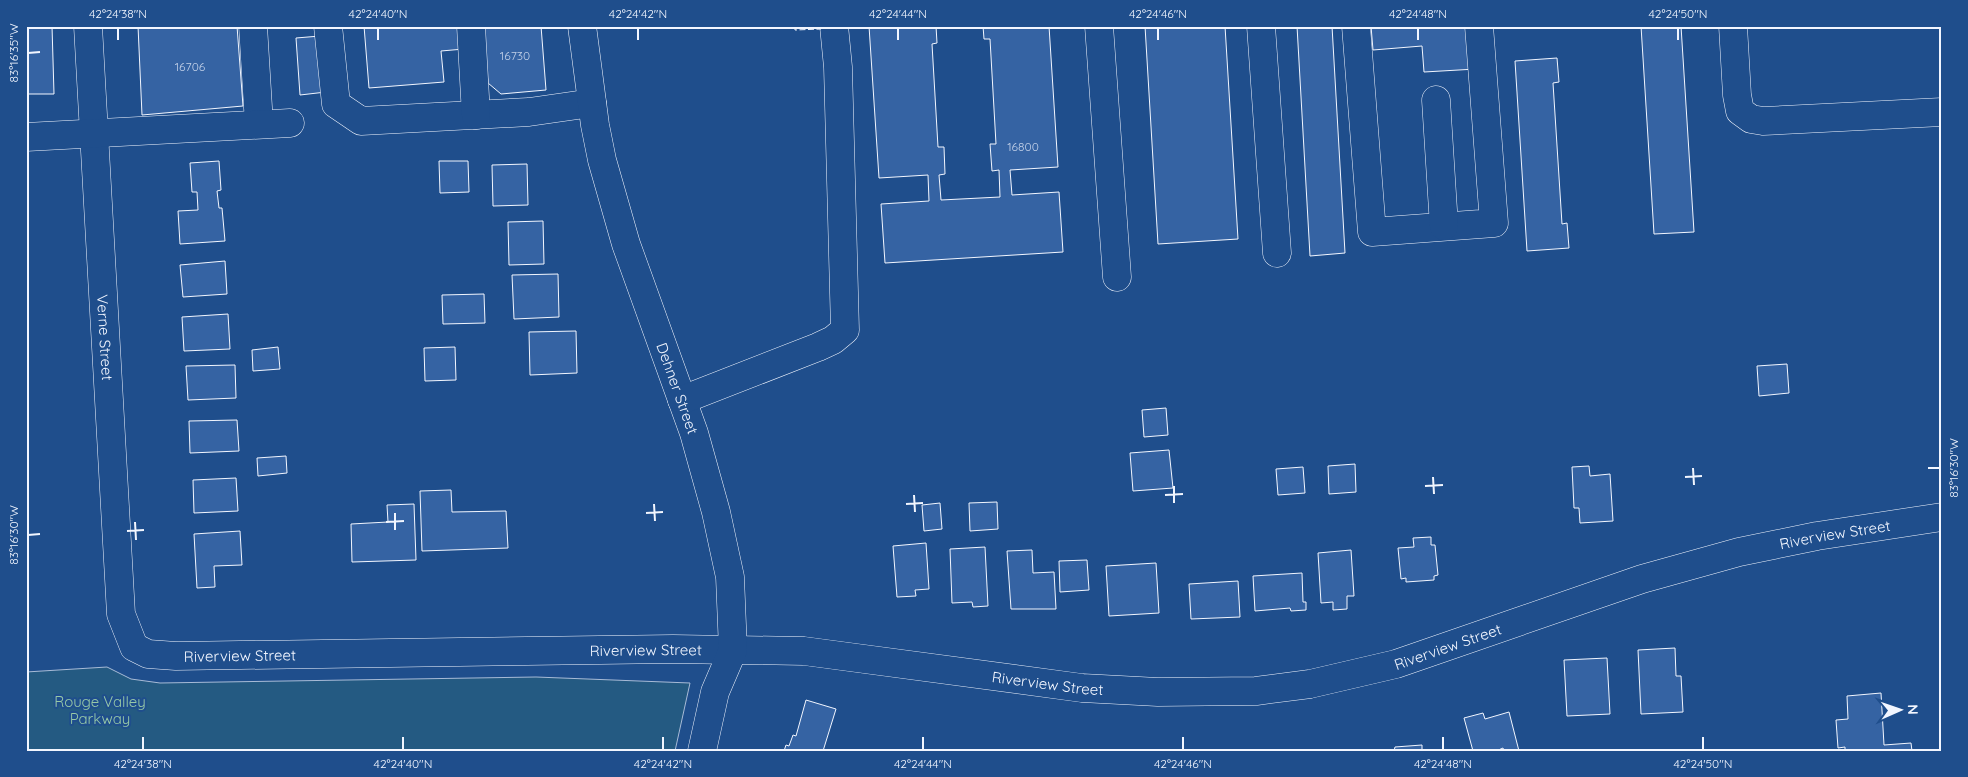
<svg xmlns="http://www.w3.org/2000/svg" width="1968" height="777" font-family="Quicksand,sans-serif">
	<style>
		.green { fill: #245a82; stroke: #a8bbd7 }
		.building { fill: #3563a3; stroke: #f2f6ff }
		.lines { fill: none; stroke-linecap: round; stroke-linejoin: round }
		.minor-casing { stroke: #f2f6ff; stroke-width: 29 }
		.minor { stroke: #1f4e8c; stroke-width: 28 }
		.fence { stroke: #f2f6ff; stroke-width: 1; stroke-dasharray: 6 2.5; stroke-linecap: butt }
		.ticks { fill: none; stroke: #f2f6ff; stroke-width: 2 }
		.labels { text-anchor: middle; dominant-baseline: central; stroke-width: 4; stroke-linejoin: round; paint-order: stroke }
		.number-label { font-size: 12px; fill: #c3d1e8 }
		.street-label { font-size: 15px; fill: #f2f6ff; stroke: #1f4e8c }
		.park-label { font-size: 15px; fill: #97c8a6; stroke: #1f4e8c }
		.neatline { fill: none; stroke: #f2f6ff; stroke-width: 2 }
		.ticks-label { font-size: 12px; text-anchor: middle; fill: #f2f6ff }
	</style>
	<rect width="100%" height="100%" fill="#1f4e8c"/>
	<!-- green -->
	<polygon class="green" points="107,667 131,679 160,683 536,677 690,683 675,751 26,751 26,672"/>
	<!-- building -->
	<g class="building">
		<polygon points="26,26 52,26 54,94 26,94"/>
		<polygon points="138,26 237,26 243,106 142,115"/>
		<polygon points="364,26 485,26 487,47 441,51 444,82 369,88"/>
		<polygon points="483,26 541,26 546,90 501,94 488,83"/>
		<polygon points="869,26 936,26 937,43 932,44 938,147 944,147 945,174 939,175 941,200 1000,197 999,170 992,171 990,144 996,144 990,39 984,39 983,26 1049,26 1058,167 1010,170 1012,195 1059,192 1063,252 885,263 881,204 929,201 928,175 879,178"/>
		<polygon points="1145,26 1225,26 1238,239 1158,244"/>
		<polygon points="1297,26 1332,26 1345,253 1310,256"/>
		<polygon points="1371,26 1473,26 1476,69 1424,72 1422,46 1373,50"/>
		<polygon points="1641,26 1681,26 1694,232 1654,234"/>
		<polygon points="320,36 326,92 300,95 296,38"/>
		<polygon points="1557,58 1559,82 1553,83 1562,224 1567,223 1569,248 1527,251 1515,61"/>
		<polygon points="219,161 221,190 217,191 219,208 222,208 225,241 180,244 178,211 198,210 197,192 192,192 190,163"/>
		<polygon points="439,161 468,161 469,192 440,193"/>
		<polygon points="527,164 528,205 493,206 492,165"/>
		<polygon points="543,221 544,264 509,265 508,222"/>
		<polygon points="225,261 227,294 183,297 180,265"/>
		<polygon points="558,274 559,317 514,319 512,275"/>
		<polygon points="484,294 485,323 443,324 442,295"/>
		<polygon points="228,314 230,349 184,351 182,317"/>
		<polygon points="576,331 577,373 530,375 529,332"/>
		<polygon points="278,347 280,369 253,371 252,350"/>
		<polygon points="455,347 456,380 425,381 424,348"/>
		<polygon points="1787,364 1789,393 1759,396 1757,366"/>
		<polygon points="235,365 236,398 188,400 186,366"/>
		<polygon points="1166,408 1168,435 1144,437 1142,410"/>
		<polygon points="237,420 239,451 190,453 189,421"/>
		<polygon points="1169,450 1173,488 1133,491 1130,453"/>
		<polygon points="286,456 287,473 258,476 257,458"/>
		<polygon points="1355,464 1356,492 1329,494 1328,466"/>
		<polygon points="1589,466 1590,476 1610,474 1613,521 1580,523 1579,508 1574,508 1572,467"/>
		<polygon points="1303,467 1305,493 1278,495 1276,469"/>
		<polygon points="236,478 238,511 194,513 193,480"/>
		<polygon points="451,490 452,512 506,511 508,548 422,551 420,491"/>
		<polygon points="997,502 998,529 970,531 969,503"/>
		<polygon points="940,503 942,529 924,531 922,505"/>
		<polygon points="414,504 416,560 352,562 351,524 388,522 387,505"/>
		<polygon points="240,531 242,565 214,566 215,587 197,588 194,534"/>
		<polygon points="1431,537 1431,545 1435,545 1438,575 1434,576 1434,580 1406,582 1406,578 1401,579 1398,548 1414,547 1413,538"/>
		<polygon points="926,543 929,589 915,590 916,596 897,597 893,546"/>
		<polygon points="985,547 988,606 973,607 972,602 952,603 950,549"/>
		<polygon points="1032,550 1033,573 1054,572 1056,609 1011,609 1007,551"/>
		<polygon points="1351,550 1354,596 1347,596 1347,609 1333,610 1333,602 1321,603 1318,553"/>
		<polygon points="1087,560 1089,590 1060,592 1059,561"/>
		<polygon points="1156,563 1159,613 1109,616 1106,566"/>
		<polygon points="1302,573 1303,602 1306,602 1306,610 1291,611 1290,608 1255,611 1253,576"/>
		<polygon points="1238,581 1240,617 1191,619 1189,584"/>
		<polygon points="1675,648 1676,676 1681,676 1683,712 1641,714 1638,650"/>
		<polygon points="1607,658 1610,714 1567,716 1564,660"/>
		<polygon points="1881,693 1884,745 1911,743 1912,751 1845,751 1845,747 1838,748 1836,720 1848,719 1847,696"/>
		<polygon points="806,700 836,709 823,751 784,751 786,745 789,746 793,735 796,736"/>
		<polygon points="1509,712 1519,751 1504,751 1503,748 1496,751 1473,751 1464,718 1483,713 1485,719"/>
		<polygon points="1422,745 1422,751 1394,751 1395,747"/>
	</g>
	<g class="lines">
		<!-- minor casing -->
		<g class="minor-casing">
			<g id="minor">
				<path id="s1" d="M88 26 121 614 134 647 148 654 176 656 673 649 804 651 1082 688 1158 692 1256 691 1310 684 1396 664 1642 579 1739 552 1817 536 1942 517"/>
				<polyline points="253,26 259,124"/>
				<polyline points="328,26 336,104 361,121 529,112 592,103"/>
				<polyline points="471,26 476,115"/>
				<path id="s2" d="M582 26 595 125 602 160 626 244 694 433 716 512 730 577 733 650 715 692 702 751"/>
				<polyline points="1099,26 1117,277"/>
				<polyline points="1261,26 1277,253"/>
				<polyline points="1356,26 1372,232 1494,223 1479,26"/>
				<polyline points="1733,26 1737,95 1740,111 1751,119 1763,121 1942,112"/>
				<polyline points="1436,100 1444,226"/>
				<polyline points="26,137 290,123"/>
				<polyline points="682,400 818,347 833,340 845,330 838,67 834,26"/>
			</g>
		</g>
		<!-- minor -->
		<use href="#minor" class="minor"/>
		<!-- fence -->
		<polyline class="fence" points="795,26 795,30 821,29 821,26"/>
	</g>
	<!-- ticks -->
	<path class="ticks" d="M118 28V40M378 28V40M638 28V40M898 28V40M1158 28V40M1418 28V40M1678 28V40M28 53 40 52M1693 468 1694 485M1928 468H1940M1433 477 1434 494M1685 477 1702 476M1174 486V503M1425 486 1443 485M914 495 915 512M1165 495 1183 494M654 504 655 521M906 504 923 503M395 513V530M646 513 663 512M135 522 136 540M386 522 404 521M127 531 144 530M28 535 40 534M143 737V750M403 737V750M663 737V750M923 737V750M1183 737V750M1443 737V750M1703 737V750"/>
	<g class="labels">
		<!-- number labels -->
		<g class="number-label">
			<text x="515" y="55">16730</text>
			<text x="190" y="66">16706</text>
			<text x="1023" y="146">16800</text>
		</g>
		<!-- street labels -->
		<g class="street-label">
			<text stroke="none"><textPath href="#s1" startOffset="312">Verne Street</textPath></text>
			<text stroke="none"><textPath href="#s2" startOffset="376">Dehner Street</textPath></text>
			<text stroke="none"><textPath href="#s1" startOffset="2352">Riverview Street</textPath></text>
			<text stroke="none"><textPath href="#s1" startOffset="1948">Riverview Street</textPath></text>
			<text stroke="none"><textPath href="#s1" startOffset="1138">Riverview Street</textPath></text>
			<text stroke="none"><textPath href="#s1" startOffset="732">Riverview Street</textPath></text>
			<text stroke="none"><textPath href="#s1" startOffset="1542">Riverview Street</textPath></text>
		</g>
		<!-- park labels -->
		<g class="park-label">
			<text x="100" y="701">Rouge Valley<tspan x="100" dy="17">Parkway</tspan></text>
		</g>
	</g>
	<!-- border -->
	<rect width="1968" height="777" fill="none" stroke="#1f4e8c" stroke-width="55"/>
	<!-- north arrow -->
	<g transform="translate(1900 710) rotate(88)" stroke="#1f4e8c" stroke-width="4" paint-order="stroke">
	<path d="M0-4L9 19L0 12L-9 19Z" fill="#f2f6ff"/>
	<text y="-8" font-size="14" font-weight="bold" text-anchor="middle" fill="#f2f6ff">N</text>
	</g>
	<rect x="28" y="28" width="1912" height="722" class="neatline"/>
	<g class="ticks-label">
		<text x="118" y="18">42°24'38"N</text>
		<text x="378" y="18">42°24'40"N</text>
		<text x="638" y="18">42°24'42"N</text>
		<text x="898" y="18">42°24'44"N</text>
		<text x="1158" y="18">42°24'46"N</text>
		<text x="1418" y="18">42°24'48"N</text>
		<text x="1678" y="18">42°24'50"N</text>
		<text transform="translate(14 53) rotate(-90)" y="4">83°16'35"W</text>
		<text transform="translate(1954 468) rotate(-90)" y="4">83°16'30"W</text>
		<text transform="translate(14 535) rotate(-90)" y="4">83°16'30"W</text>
		<text x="143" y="768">42°24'38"N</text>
		<text x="403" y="768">42°24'40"N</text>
		<text x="663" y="768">42°24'42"N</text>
		<text x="923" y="768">42°24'44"N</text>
		<text x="1183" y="768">42°24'46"N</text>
		<text x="1443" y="768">42°24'48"N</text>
		<text x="1703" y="768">42°24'50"N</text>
	</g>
</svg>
